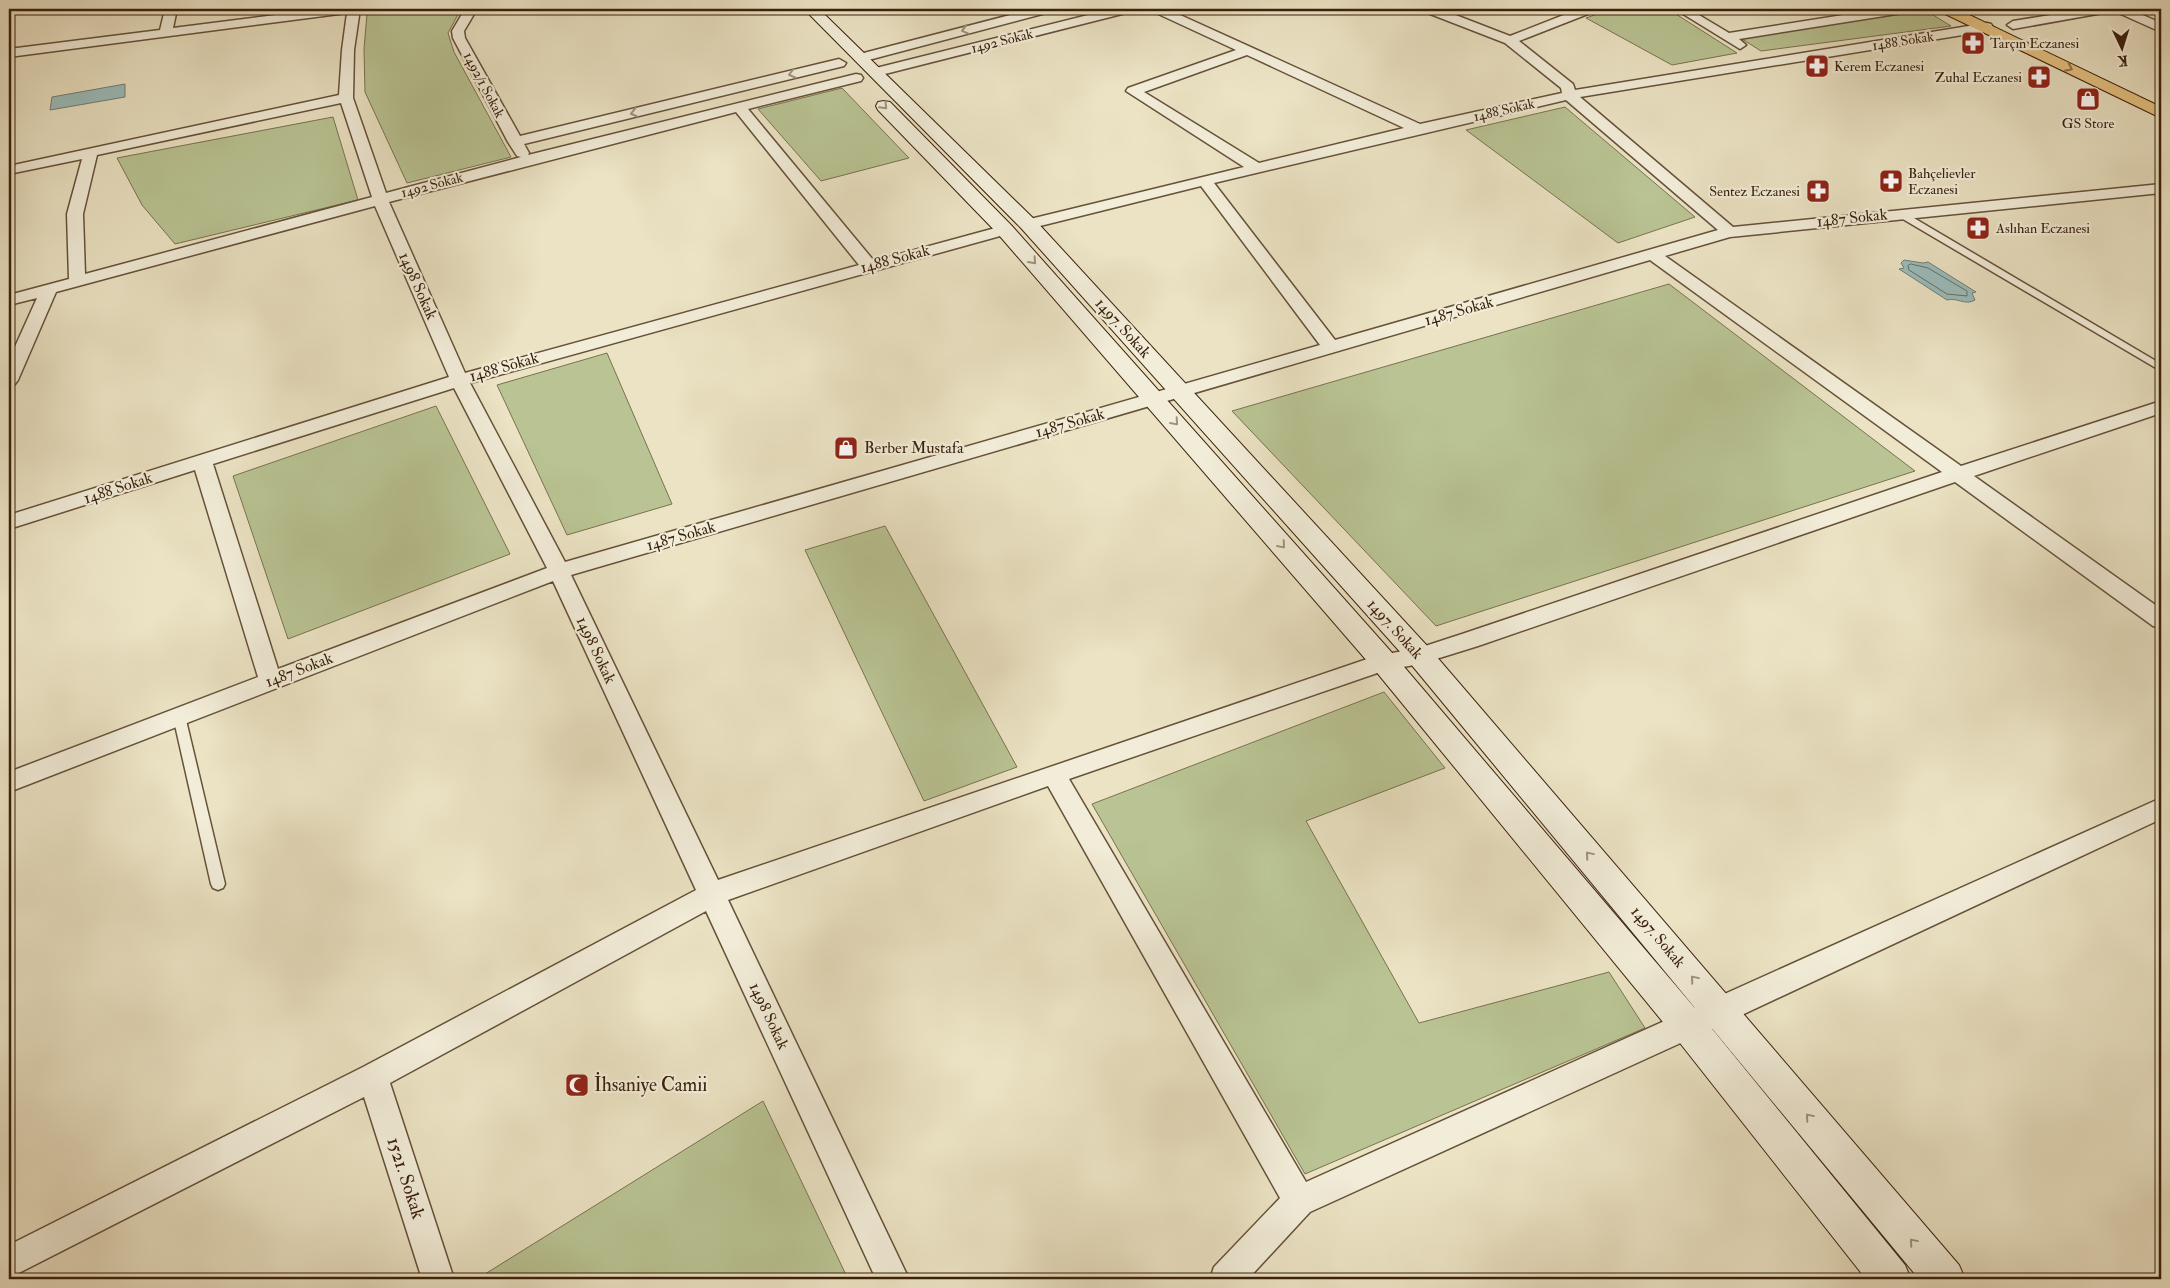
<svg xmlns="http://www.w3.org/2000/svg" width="2170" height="1288" font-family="'IM FELL Double Pica',serif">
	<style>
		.green { fill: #b9c393; stroke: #7a724f }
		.water { fill: #9bbdbc; stroke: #747e75 }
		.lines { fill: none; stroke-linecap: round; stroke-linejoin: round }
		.shore { stroke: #6a6e64; stroke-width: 1 }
		.lane-casing { stroke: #665139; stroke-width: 3 }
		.street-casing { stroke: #665139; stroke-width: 3 }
		.secondary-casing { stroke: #3a200b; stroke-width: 2 }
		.primary-casing { stroke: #3a200b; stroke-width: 2 }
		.lane { fill: #f2edd9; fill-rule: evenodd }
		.street { fill: #f2edd9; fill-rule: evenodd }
		.secondary { fill: #f2edd9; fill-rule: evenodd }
		.primary { fill: #e6c282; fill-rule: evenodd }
		.oneway { stroke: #9f917c }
		.oneway2 { stroke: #907146 }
		.labels { text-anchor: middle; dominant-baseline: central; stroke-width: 4.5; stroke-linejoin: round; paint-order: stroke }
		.far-street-label { font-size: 14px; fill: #3a200b; stroke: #f2edd9 }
		.far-poi-label { font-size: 14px; fill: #3a200b; stroke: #f2edd9; text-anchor: start }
		.street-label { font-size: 16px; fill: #3a200b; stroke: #f2edd9 }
		.poi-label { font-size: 16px; fill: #3a200b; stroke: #f2edd9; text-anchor: start }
		.near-poi-label { font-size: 19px; fill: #3a200b; stroke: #f2edd9; text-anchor: start }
		.near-street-label { font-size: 19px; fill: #3a200b; stroke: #f2edd9 }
	</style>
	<rect width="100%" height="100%" fill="#ebe3c4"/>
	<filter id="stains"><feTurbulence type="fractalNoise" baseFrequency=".004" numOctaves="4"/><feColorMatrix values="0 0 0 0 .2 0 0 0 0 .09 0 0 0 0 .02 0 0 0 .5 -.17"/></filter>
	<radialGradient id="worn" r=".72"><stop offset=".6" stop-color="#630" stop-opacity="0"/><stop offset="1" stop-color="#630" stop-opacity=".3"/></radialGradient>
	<!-- green -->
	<g class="green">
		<polygon points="395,9 461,9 448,33 454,52 511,157 407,183 365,92 364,49 367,14"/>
		<polygon points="1611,9 1668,9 1737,53 1672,65 1586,18"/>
		<polygon points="1925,10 1951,26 1761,51 1742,39"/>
		<polygon points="842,88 909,158 821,181 758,109"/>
		<polygon points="1565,107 1695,217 1618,243 1466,130"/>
		<polygon points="333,117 358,200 175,244 142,205 117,158"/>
		<polygon points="1669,284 1915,471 1436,626 1232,411"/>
		<polygon points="607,353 672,504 567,535 497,385"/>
		<polygon points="436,406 510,554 288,639 233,476"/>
		<polygon points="885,526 1017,767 924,801 805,550"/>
		<polygon points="1384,692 1445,768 1306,821 1419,1023 1609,972 1645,1028 1305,1174 1092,804"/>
		<polygon points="763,1101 848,1279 477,1279"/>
	</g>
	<!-- water -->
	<g class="water">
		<polygon points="125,84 125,97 50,110 52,97"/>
		<path d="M1904 260 1923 263 1928 262 1976 292 1972 293 1975 300C1965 306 1957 297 1947 300L1899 269 1904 268 1901 263Z"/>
	</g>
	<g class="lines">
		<!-- shore -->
		<polygon class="shore" points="1911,264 1928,268 1967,291 1967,296 1947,294 1909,270 1908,266"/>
		<!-- lane casing -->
		<g class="lane-casing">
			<g id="lane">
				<polygon points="1896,211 1902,211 2161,364 2161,371 1896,215"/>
				<polygon points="179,711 183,713 185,716 225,884 223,888 218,890 213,888 211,884 173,716 175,713"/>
			</g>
		</g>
		<!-- street casing -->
		<g class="street-casing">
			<g id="street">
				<path d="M165 9H177L173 28 322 9H360L354 50 353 98 386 193 521 157 517 156 508 142 453 38 452 31 465 9H477L464 31 465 38 520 136 839 59 846 63 844 66 524 144 529 153 528 155 856 74 861 75 863 78 861 81 748 109 874 261 999 227H1011L1013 230 1011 233 470 383 565 562 1320 345 1201 186 1028 229 1020 224 1022 221 1244 167 1126 91 1128 88 1236 50 1154 12 1152 9H1167L1420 124 1562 93 1561 88 1505 43 1425 12 1423 9H1440L1510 36 1579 9H1595L1593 12 1519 41 1573 84 1575 90 1987 23 1991 24 1993 27 1987 31 1580 97 1733 227 2161 184V193L1730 237 1665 256 1961 466 2161 401V413L1974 476 2161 609V628L2153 626 1955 482 1478 646 1420 664 1386 670 1069 779 1306 1182 2161 798V819L1731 1020 1310 1212 1248 1279H1210L1214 1267 1280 1198 1048 786 728 900 909 1279H876L706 911 390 1083 454 1279H422L364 1097 9 1278V1245L363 1067 696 890 553 581 9 792V772L258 677 195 470 9 529V515L449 377 375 206 56 292 18 380 15 384 9 385V360L37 298 9 305V295L69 279 67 214 82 159 9 174V166L339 95 342 50 347 13 9 57V49L160 30ZM1247 55 1404 128 1259 163 1144 92ZM1566 100 1718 230 1335 340 1214 183ZM341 103 372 197 85 274 83 214 97 155ZM736 112 859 265 465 373 389 202ZM1650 260 1942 472 1462 634 1419 648 1376 656 718 880 571 575ZM454 388 547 568 278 669 213 464Z"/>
				<polygon points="1033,9 1052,9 1050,12 861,62 854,58 856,55"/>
				<polygon points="1112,9 1132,9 1130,12 877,76 870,72 872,69"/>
				<polygon points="1675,9 1689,9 1729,33 1881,9 1909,9 1903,13 1739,39 1746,45 1740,49"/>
				<polygon points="2088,9 2129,9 2161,23 2161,32 2114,11 2013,29 2007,25 2013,21"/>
			</g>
		</g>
		<!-- secondary casing -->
		<g class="secondary-casing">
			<g id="secondary">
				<polygon points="804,9 819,9 1035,220 1430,649 1959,1265 1965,1279 1919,1279 1410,663 1021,228"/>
				<polygon points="884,101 890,102 1012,226 1394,655 1700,1014 1905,1265 1911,1279 1866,1279 1676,1038 1374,669 998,234 878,110 876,106 878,102"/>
			</g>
		</g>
		<!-- primary casing -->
		<g class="primary-casing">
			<polygon id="primary" points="1939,9 1957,9 2161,107 2161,118 1941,12"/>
		</g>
		<!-- lane -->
		<use href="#lane" class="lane"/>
		<!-- street -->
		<use href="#street" class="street"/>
		<!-- secondary -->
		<use href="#secondary" class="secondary"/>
		<!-- primary -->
		<use href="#primary" class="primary"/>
	</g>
	<!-- one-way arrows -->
	<defs><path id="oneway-chevron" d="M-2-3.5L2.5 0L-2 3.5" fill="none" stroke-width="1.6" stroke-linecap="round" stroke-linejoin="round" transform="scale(1.25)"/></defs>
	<g class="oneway">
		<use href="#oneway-chevron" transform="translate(965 30) rotate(165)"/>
		<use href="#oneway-chevron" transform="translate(792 74) rotate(166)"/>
		<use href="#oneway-chevron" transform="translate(884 106) rotate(46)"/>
		<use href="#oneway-chevron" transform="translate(634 113) rotate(166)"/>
		<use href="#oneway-chevron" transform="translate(1033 261) rotate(48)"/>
		<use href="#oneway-chevron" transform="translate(1175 422) rotate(49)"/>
		<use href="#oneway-chevron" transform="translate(1282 545) rotate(49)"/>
		<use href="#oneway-chevron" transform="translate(1589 855) rotate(-130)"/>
		<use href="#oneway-chevron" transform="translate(1694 979) rotate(-130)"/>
		<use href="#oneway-chevron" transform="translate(1809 1117) rotate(-130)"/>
		<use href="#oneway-chevron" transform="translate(1913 1242) rotate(-130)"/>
	</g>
	<use class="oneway2" href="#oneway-chevron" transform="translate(2069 68) rotate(26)"/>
	<!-- icons -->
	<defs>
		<g id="pharmacy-square" transform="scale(1.25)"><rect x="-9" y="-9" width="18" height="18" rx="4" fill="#8f2418" stroke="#f2edd9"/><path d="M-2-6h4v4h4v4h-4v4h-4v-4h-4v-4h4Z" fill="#fff"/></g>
		<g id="shop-square" transform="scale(1.25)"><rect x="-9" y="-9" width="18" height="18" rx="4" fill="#8f2418" stroke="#f2edd9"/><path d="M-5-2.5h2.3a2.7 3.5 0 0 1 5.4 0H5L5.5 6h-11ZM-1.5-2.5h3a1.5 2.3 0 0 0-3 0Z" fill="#fff"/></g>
		<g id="mosque-square" transform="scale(1.25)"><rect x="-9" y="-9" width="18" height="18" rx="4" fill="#8f2418" stroke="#f2edd9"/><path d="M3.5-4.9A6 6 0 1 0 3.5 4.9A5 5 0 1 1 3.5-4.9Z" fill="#fff"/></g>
	</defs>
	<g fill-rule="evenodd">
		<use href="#pharmacy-square" x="1973" y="43"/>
		<use href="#pharmacy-square" x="1817" y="66"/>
		<use href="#pharmacy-square" x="2039" y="77"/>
		<use href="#shop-square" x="2088" y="99"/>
		<use href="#pharmacy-square" x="1891" y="181"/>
		<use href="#pharmacy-square" x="1818" y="191"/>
		<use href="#pharmacy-square" x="1978" y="228"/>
		<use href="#shop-square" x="846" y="448"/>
		<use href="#mosque-square" x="577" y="1085"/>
	</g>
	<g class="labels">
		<!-- far-street labels -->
		<g class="far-street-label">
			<text transform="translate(1002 41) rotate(-14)">1492 Sokak</text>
			<text transform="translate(1903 41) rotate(-9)">1488 Sokak</text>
			<text transform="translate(484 85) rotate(62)">1492/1 Sokak</text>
			<text transform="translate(1504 110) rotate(-13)">1488 Sokak</text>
			<text transform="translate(432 185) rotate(-15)">1492 Sokak</text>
		</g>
		<!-- far-poi labels -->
		<g class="far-poi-label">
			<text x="1990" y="43">Tarçın Eczanesi</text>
			<text x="1834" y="66">Kerem Eczanesi</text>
			<text x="2022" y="77" text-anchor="end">Zuhal Eczanesi</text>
			<text x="2088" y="123" text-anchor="middle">GS Store</text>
			<text x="1908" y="173">Bahçelievler<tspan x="1908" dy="16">Eczanesi</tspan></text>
			<text x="1800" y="191" text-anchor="end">Sentez Eczanesi</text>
			<text x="1996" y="228">Aslıhan Eczanesi</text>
		</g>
		<!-- street labels -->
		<g class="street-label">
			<text transform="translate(1852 218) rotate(-6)">1487 Sokak</text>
			<text transform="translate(895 259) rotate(-15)">1488 Sokak</text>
			<text transform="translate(418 286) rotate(66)">1498 Sokak</text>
			<text transform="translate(1459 311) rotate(-16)">1487 Sokak</text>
			<text transform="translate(1123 328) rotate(48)">1497. Sokak</text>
			<text transform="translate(504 367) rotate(-16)">1488 Sokak</text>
			<text transform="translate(1070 423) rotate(-16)">1487 Sokak</text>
			<text transform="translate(118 488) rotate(-18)">1488 Sokak</text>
			<text transform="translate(681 536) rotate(-16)">1487 Sokak</text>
			<text transform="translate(1395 629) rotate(48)">1497. Sokak</text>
			<text transform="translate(596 650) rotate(65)">1498 Sokak</text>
			<text transform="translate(299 670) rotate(-21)">1487 Sokak</text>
			<text transform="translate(1658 937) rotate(50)">1497. Sokak</text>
			<text transform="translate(769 1016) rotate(65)">1498 Sokak</text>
		</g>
		<!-- poi labels -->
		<g class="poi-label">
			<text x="864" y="448">Berber Mustafa</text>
		</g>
		<!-- near-poi labels -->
		<g class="near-poi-label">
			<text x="594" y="1085">İhsaniye Camii</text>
		</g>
		<!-- near-street labels -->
		<g class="near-street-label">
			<text transform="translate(406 1178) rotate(72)">1521. Sokak</text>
		</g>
	</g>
	<!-- margin -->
	<rect width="2170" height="1288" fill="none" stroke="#ebe3c4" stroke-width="30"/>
	<rect x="10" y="10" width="2150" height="1268" fill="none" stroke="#3a200b" stroke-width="2.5"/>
	<rect x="15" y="15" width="2140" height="1258" fill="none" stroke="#3a200b"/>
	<!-- north arrow -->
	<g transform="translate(2122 48) rotate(176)" stroke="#f2edd9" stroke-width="4" paint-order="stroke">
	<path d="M0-4L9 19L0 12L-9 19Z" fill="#3a200b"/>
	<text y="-8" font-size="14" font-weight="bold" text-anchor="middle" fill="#3a200b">K</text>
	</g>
	<rect width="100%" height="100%" filter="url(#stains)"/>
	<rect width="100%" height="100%" fill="url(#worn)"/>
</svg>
